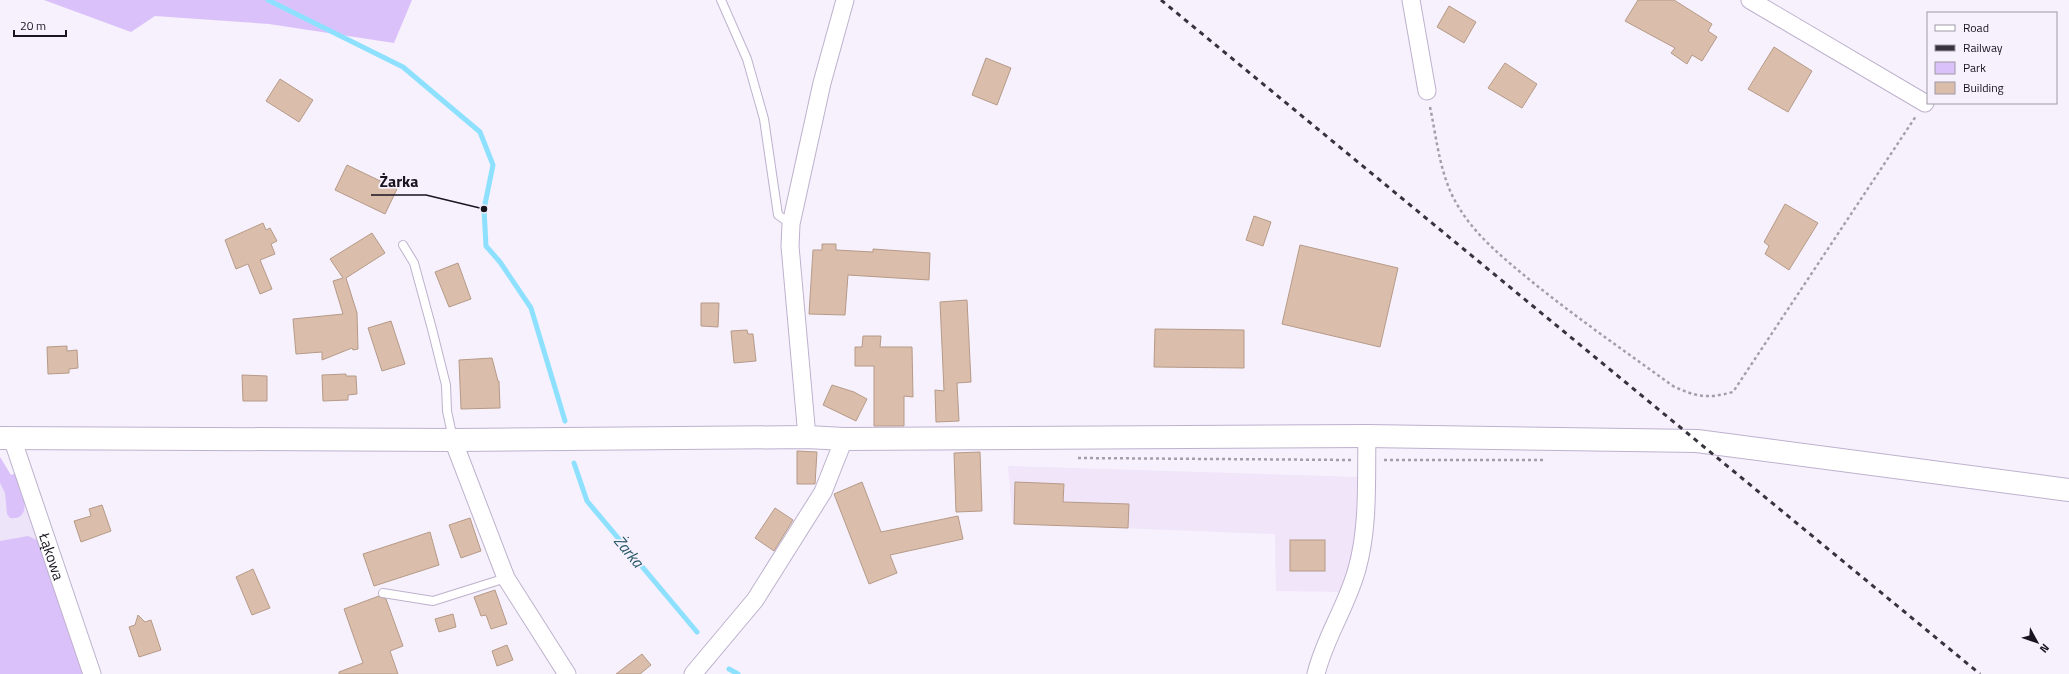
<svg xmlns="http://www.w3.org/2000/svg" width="2069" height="674" font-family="'Titillium Web',sans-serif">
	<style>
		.built { fill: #ede4fa }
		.industrial { fill: #f0e5f9 }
		.green { fill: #dbc1fa }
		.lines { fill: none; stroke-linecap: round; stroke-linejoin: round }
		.stream { stroke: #8ee1fe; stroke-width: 5 }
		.building { fill: #dabeab; stroke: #b69a88 }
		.service-casing { stroke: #beb1cd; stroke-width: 10 }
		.minor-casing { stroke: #beb1cd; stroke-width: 19 }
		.secondary-casing { stroke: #beb1cd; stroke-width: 24 }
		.path { stroke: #a39faa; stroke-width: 2.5; stroke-dasharray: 3 3; stroke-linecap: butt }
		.service { stroke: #fff; stroke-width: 8 }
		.minor { stroke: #fff; stroke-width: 17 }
		.secondary { stroke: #fff; stroke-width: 22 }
		.rail { stroke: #37333d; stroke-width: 3; stroke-dasharray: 5 5; stroke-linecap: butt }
		.labels { text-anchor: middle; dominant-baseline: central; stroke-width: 3.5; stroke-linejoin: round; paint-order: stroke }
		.street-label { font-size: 15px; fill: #19151f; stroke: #f6f1fd }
		.water-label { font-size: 16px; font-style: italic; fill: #275666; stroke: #f6f1fd }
		.leader { fill: none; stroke: #19151f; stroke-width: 1.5 }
		.callout-dot { fill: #19151f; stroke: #f6f1fd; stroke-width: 1.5 }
		.callout-label { font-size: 16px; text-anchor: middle; font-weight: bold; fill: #19151f; stroke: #f6f1fd; stroke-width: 3.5; stroke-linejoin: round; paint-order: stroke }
	</style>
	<rect width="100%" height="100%" fill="#f6f1fd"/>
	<!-- built -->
	<polygon class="built" points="0,472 11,475 16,473 43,561 0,563"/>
	<!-- industrial -->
	<polygon class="industrial" points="1008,466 1357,477 1356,536 1352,565 1343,592 1276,591 1275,534 1013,524"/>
	<!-- green -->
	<g class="green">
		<polygon points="44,0 412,0 394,43 269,24 155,16 131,32"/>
		<path d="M0 457 11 475 16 473C20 485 36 521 10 518L7 514 5 493 0 483Z"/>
		<polygon points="28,536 37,540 47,561 66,625 83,674 0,674 0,541"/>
	</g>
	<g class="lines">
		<!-- stream -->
		<g class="stream">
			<polyline points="268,0 403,67 480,132 493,165 484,209 486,246 500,262 531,308 565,421"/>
			<polyline points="574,463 587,501 697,632"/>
			<polyline points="729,669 738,674"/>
		</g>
	</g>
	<!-- building -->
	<g class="building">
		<polygon points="1638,0 1674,0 1712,24 1708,31 1717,37 1702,61 1692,55 1687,64 1671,53 1675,48 1625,21"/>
		<polygon points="1449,6 1476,22 1464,43 1437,27"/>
		<polygon points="1774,47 1812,71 1788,112 1748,89"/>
		<polygon points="986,58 1011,68 997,105 972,95"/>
		<polygon points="1505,63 1537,84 1522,108 1488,88"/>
		<polygon points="280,79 313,100 299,122 266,101"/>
		<polygon points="347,165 397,189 385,214 335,190"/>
		<polygon points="1785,204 1818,223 1789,270 1765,254 1769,246 1764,242"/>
		<polygon points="1254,216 1271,222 1263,246 1246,240"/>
		<polygon points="263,223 266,230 270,228 277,241 271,244 275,254 260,260 272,289 260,294 248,264 236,269 225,240"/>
		<polygon points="372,233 385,253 346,278 357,313 358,349 353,350 352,348 322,360 322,352 296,354 293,319 343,314 333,281 343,278 330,259"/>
		<polygon points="822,244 836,244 836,250 873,252 873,249 930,253 929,280 848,275 845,315 809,314 813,250 822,250"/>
		<polygon points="1300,245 1398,268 1380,347 1282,324"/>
		<polygon points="458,263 471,299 449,307 435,272"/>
		<polygon points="967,300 971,382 957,383 959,421 936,422 935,390 944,391 940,302"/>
		<polygon points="701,303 719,303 718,327 701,326"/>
		<polygon points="391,321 405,364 382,371 368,328"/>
		<polygon points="1155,329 1244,330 1244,368 1154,367"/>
		<polygon points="747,330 748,334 753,334 756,361 734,363 731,331"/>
		<polygon points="863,336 881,336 880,347 912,347 913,397 904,396 904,426 874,426 874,366 855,366 855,347 862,347"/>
		<polygon points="67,346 67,351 77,350 78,368 69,369 69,373 48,374 47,347"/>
		<polygon points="492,358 498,381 499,381 500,408 461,409 459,360"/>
		<polygon points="346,374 346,376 356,376 357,394 348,395 348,400 323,401 322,375"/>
		<polygon points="242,375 267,376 267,401 243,401"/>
		<polygon points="832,385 854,392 867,399 856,421 823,405"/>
		<polygon points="797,451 817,452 815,484 797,484"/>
		<polygon points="980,452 982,511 956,512 954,453"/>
		<polygon points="862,482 881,532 958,516 963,539 890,555 897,573 869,584 834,494"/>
		<polygon points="1015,482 1064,484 1063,502 1129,504 1128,528 1014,524"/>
		<polygon points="102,505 111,531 81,542 74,521 91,516 89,509"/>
		<polygon points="775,508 793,520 774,551 755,538"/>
		<polygon points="470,518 481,551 461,558 449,525"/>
		<polygon points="430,532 439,565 374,586 363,554"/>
		<rect x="1290" y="540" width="35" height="31"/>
		<polygon points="253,569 270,608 252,615 236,577"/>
		<polygon points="495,590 507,624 491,629 486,615 481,616 474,597"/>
		<polygon points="379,596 386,599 403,646 390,651 398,674 339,674 339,672 363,663 344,609"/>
		<polygon points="453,614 456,627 439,632 435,619"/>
		<polygon points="138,615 145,622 151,620 161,650 139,657 129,627 135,625"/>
		<polygon points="507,645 513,660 497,666 492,651"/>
		<polygon points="642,654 651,665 640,674 616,674"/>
	</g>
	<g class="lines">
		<!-- service casing -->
		<g class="service-casing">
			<g id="service">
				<polyline points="721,0 747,59 764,119 778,215 791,224"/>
				<polyline points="403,245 414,263 432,329 446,385 447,411 453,439"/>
				<polyline points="383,593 433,601 506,578"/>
			</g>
		</g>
		<!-- minor casing -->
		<g class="minor-casing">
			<g id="minor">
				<polyline points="1411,0 1427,91"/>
				<polyline points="1750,0 1925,103"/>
				<polyline points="807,437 790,246 791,224 822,83 845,0"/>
				<path id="s1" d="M12 438 92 674"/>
				<polyline points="453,440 506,578 567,674"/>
				<polyline points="693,674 755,600 823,492 844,439"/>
				<path d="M1316 674C1325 637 1347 606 1357 569 1369 526 1366 480 1367 436"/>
			</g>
		</g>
		<!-- secondary casing -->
		<g class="secondary-casing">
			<polyline id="secondary" points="0,438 453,440 807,437 844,439 1367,436 1697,441 2069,490"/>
		</g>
		<!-- path -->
		<g class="path">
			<path d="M1430 107C1437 140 1440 177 1458 206 1477 238 1507 261 1536 285 1580 320 1627 353 1673 386 1696 397 1707 399 1733 392L1916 116"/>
			<polyline points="1078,458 1351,460"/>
			<polyline points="1384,460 1543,460"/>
		</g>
		<!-- service -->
		<use href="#service" class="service"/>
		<!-- minor -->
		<use href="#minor" class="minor"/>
		<!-- secondary -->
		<use href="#secondary" class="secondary"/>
		<!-- rail -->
		<polyline class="rail" points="1161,0 1980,674"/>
	</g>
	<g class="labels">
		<!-- street labels -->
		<g class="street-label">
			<text stroke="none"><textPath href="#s1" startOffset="125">Łąkowa</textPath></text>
		</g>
		<!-- water labels -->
		<g class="water-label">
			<text transform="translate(629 551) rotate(50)">Żarka</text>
		</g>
	</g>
	<!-- callouts -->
	<path class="leader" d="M484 209L426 195H371"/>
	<circle class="callout-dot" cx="484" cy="209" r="4"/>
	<g class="callout-label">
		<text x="399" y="187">Żarka</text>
	</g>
	<!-- legend -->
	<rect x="1927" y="12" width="130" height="92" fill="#f6f1fd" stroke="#9e99a4"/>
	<rect x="1935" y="25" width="20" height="6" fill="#ffffff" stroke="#9e99a4"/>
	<text x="1963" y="32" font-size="12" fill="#19151f">Road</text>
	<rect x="1935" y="45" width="20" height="6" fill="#37333d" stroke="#9e99a4"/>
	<text x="1963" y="52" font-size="12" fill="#19151f">Railway</text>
	<rect x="1935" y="62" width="20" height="12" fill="#dbc1fa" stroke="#9e99a4"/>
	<text x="1963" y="72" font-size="12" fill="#19151f">Park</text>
	<rect x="1935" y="82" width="20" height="12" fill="#dabeab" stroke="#9e99a4"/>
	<text x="1963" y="92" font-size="12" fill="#19151f">Building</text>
	<!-- north arrow -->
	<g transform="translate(2037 642) rotate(130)" stroke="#f6f1fd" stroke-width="3" paint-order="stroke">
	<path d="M0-3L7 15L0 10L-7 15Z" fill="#19151f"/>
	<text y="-6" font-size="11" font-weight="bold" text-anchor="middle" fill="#19151f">N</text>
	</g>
	<!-- scale -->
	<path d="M14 30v6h52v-6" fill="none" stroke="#19151f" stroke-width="2"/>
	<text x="20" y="30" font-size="12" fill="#19151f" stroke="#f6f1fd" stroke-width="3" paint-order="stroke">20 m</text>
</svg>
